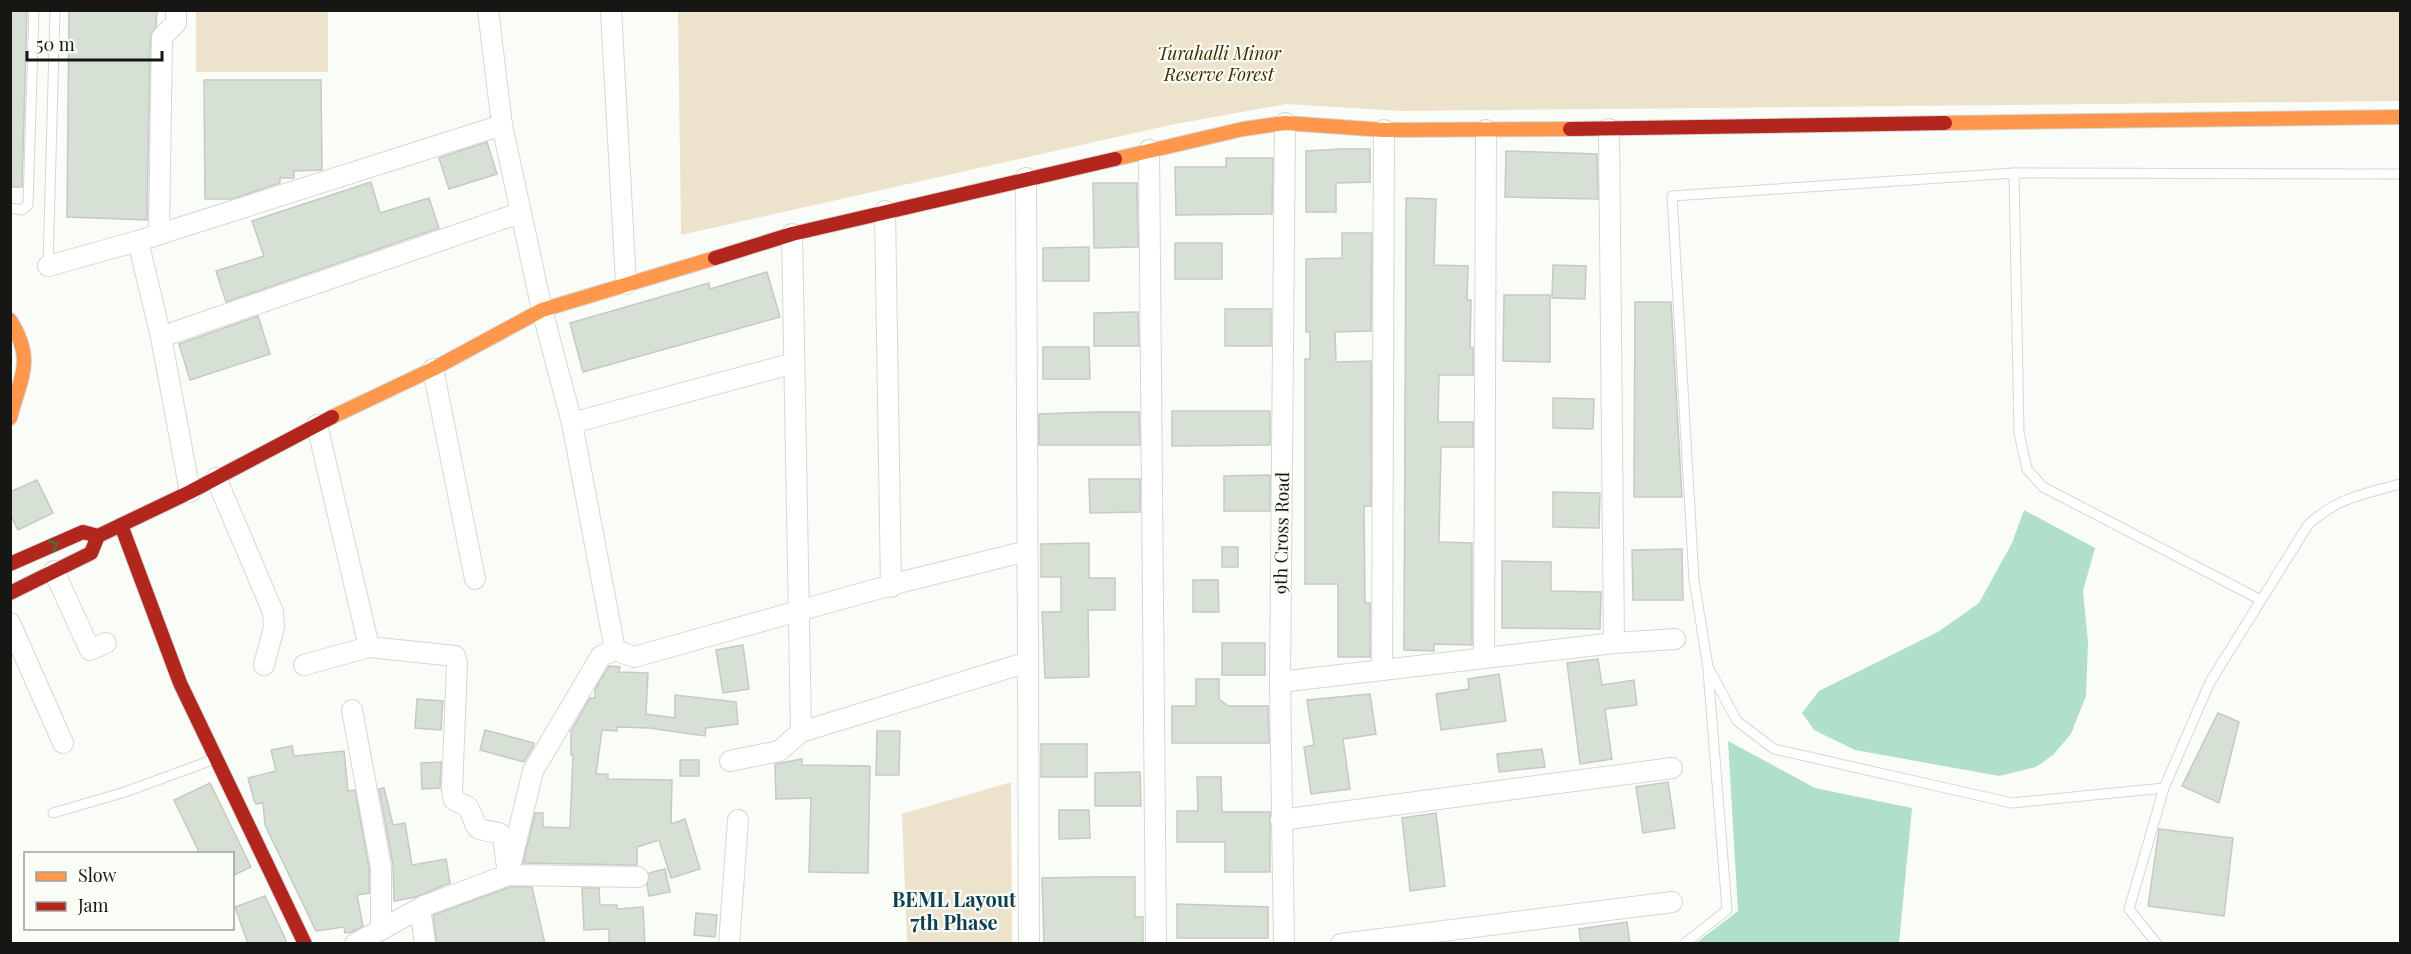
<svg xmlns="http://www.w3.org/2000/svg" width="2411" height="954" font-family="'Playfair Display',serif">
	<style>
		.green { fill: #ede3cc }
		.water { fill: #b0dfca }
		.building { fill: #d6e0d5; stroke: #c7c9c6; stroke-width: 1.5 }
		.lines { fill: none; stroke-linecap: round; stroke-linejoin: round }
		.lane-casing { stroke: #d6d8d4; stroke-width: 11 }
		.street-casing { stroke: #d6d8d4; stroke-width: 22 }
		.slow-casing { stroke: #d6d8d4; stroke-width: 16 }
		.jam-casing { stroke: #d6d8d4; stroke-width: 16 }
		.lane { stroke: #fefffe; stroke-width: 9 }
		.street { stroke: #fefffe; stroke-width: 20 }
		.slow { stroke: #ff974d; stroke-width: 14 }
		.jam { stroke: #b3261e; stroke-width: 14 }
		.oneway { stroke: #3c763e }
		.labels { text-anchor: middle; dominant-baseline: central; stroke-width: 4.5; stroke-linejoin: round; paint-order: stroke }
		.park-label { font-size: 18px; font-style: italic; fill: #402e00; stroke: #fafdf6 }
		.street-label { font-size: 18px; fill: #161715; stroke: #fafdf6 }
		.neighbourhood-label { font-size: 20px; font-weight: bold; fill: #0c3f51; stroke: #fafdf6 }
	</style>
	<rect width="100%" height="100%" fill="#fafcf7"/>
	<!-- green -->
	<g class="green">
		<rect x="196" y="11" width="132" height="61"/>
		<polygon points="678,11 2400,11 2400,101 1401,111 1286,104 1170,125 681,235"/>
		<polygon points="1011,782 1012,943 907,943 902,814"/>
	</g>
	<!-- water -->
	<g class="water">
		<polygon points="2024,510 2095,548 2083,591 2088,642 2086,696 2071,734 2053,755 2036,767 1999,776 1855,750 1814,730 1802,713 1819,691 1938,632 1979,603 2012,543"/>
		<polygon points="1728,741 1815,788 1912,808 1899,943 1696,943 1738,911"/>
	</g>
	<!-- building -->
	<g class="building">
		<polygon points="10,10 27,10 22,187 10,187"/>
		<polygon points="69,10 157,10 156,26 150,37 147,220 67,217"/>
		<polygon points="204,80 321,80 322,170 294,171 294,178 280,178 280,183 232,199 205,199"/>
		<polygon points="487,142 497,174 449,189 439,158"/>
		<polygon points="1340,149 1370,149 1370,182 1336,183 1336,212 1306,212 1306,151"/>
		<polygon points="1506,151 1597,154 1598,199 1505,197"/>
		<polygon points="1226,158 1273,158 1272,214 1176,215 1175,167 1226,167"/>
		<polygon points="371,182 380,213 429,198 439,228 226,302 216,271 264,256 252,221"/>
		<polygon points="1093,183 1137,183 1138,247 1094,248"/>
		<polygon points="1406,198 1436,199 1434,265 1468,266 1467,300 1471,300 1470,348 1473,348 1473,375 1439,375 1438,422 1473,422 1473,447 1441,447 1439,542 1472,543 1472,645 1434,644 1434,651 1404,650"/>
		<polygon points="1342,233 1372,233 1371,331 1335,332 1336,362 1371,361 1371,506 1364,506 1365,603 1370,603 1370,657 1338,657 1338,584 1305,584 1305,359 1310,359 1310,332 1306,332 1306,259 1342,258"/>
		<rect x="1175" y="243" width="47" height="36"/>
		<polygon points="1089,247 1089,281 1043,281 1043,248"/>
		<polygon points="1553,265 1586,266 1585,299 1552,298"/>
		<polygon points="767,272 780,317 583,372 570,323 709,283 710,289"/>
		<polygon points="1504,295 1550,295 1550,362 1503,361"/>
		<polygon points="1635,302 1671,302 1682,497 1634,497"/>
		<rect x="1225" y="309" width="46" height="37"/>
		<polygon points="1138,312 1139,346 1094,346 1094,313"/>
		<polygon points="258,316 270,354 190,380 179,344"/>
		<polygon points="1043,347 1089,347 1090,379 1043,379"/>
		<polygon points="1553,398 1594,399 1593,429 1553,428"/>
		<polygon points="1172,411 1270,411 1270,445 1172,446"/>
		<polygon points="1093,412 1139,412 1140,445 1039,445 1039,414"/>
		<polygon points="1270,475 1270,511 1224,511 1224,476"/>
		<polygon points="1089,479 1140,479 1140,512 1090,513"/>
		<polygon points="37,480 53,513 18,530 10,514 10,492"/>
		<polygon points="1553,492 1600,493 1599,528 1553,527"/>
		<polygon points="1089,543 1089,578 1115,578 1115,610 1088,610 1089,677 1045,678 1042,612 1061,612 1061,577 1041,577 1041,544"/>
		<rect x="1222" y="547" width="16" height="20"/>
		<polygon points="1682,549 1683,600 1633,600 1632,550"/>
		<polygon points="1502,561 1551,562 1551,591 1601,592 1600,629 1502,628"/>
		<polygon points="1193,580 1218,580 1219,612 1193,612"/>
		<rect x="1222" y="643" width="43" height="32"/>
		<polygon points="743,645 749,689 723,693 716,650"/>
		<polygon points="1598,659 1602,685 1634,680 1637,705 1605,709 1612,759 1580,764 1567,663"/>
		<polygon points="609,666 620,667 619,672 648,673 646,714 675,718 675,695 736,702 738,724 706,728 705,736 649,728 617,727 617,731 602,730 596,774 608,774 608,779 672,780 671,824 685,819 700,869 671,878 659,840 637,847 637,865 523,863 535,813 543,813 543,827 570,828 573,755 571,755 571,731 590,698 595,698 595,689"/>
		<polygon points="1499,674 1506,721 1441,730 1436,694 1469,689 1468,679"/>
		<polygon points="1196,679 1219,679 1219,699 1228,706 1268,706 1269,743 1172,743 1172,706 1196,706"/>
		<polygon points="1370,694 1376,734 1343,739 1350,789 1311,794 1304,747 1314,745 1307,700"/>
		<polygon points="417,699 443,701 441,730 415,728"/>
		<polygon points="2218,713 2239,722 2219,803 2182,786"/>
		<polygon points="485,730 534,743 533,747 524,762 480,750"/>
		<polygon points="877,731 900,731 899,775 876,775"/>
		<rect x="1041" y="744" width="46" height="33"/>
		<polygon points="292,746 294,756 344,751 348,791 355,790 369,868 369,893 357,895 363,926 352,932 345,933 344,927 316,931 265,825 263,803 256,804 254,800 248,778 276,771 271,750"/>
		<polygon points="1542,749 1545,767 1499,772 1497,754"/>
		<polygon points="802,759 802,765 870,766 868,873 809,872 811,798 776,799 775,764"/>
		<rect x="680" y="760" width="19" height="16"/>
		<polygon points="441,762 440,788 422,789 421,763"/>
		<polygon points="1140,772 1141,806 1095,806 1095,773"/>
		<polygon points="1197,777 1221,777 1222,812 1270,812 1270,872 1225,872 1225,842 1177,842 1177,811 1198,811"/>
		<polygon points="1668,782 1675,828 1643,833 1636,787"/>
		<polygon points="210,783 251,867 232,876 232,854 200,854 174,800"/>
		<polygon points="384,788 393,825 405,823 412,865 446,859 450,883 416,897 394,901 393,865 379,789"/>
		<polygon points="1059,810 1089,810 1090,838 1059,839"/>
		<polygon points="1436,813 1445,886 1410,891 1402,818"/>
		<polygon points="2159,829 2233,838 2224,916 2148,906"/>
		<polygon points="665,869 670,892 649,896 647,885 649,873"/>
		<polygon points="1093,877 1135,877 1135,917 1143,917 1143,944 1044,944 1042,878"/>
		<polygon points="510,887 532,887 545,944 437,944 433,915"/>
		<polygon points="582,888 599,888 600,905 617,905 617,909 643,907 645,944 609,944 609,929 584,930"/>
		<polygon points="265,896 285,938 287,944 248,944 235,907"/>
		<polygon points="1177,904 1268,907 1268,938 1177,938"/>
		<polygon points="696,913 717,915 715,937 694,935"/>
		<polygon points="1627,922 1630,944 1581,944 1579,929"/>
	</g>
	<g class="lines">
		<!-- lane casing -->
		<g class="lane-casing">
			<g id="lane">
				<polyline points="2014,173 2019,433 2027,469 2043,487 2259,599"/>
				<path d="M2400 174 2014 173 1672 196 1694 580 1708 667 1737 721 1774 749 2012 803 2164 788 2210 682 2308 525C2336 498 2364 494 2400 484"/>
				<polyline points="10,208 22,210 28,205 34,10"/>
				<polyline points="48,266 55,10"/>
				<polyline points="53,813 125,792 215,759"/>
				<polyline points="1684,944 1727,910 1708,670"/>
				<polyline points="2157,944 2129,909 2164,788"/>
			</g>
		</g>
		<!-- street casing -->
		<g class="street-casing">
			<g id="street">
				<polyline points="488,10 502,125 542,310 572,423 615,650"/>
				<polyline points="611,10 626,284"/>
				<polyline points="1149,150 1156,944"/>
				<polyline points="885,211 891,587"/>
				<polyline points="159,233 162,37 176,23 176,10"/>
				<polyline points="792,234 801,732 1028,662 1026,178"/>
				<polyline points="138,241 161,337 190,492"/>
				<polyline points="48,266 138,241 502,125"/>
				<polyline points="161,337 520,213"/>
				<polyline points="433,369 475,579"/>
				<polyline points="572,423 794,363"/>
				<polyline points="216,478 273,612 274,627 264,665"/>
				<polyline points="54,571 90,650 106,643"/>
				<polyline points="10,623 63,743"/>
				<polyline points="1614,643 1675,639"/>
				<path d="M369 647 455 656 457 664 452 790 454 800 468 807C480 830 469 828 499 833L503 837 507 867"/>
				<polyline points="1484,657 1486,130"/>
				<polyline points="1028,662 1029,944"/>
				<polyline points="304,665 369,647 317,425"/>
				<polyline points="1382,670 1384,130"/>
				<polyline points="1280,682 1614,643 1609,129"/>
				<polyline points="352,710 381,867 381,930"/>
				<polyline points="730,761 779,751 801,732"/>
				<polyline points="1281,820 1672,768"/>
				<polyline points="508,875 533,771 601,656 615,650 634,657 902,582 1027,551"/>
				<polyline points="420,909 425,944"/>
				<polyline points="355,944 424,906 508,875 638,877"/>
				<polyline points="729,944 738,820"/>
				<polyline points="1284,944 1280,682 1285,123"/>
				<polyline points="1341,944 1672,902"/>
			</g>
		</g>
		<!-- slow casing -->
		<g class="slow-casing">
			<g id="slow">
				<polyline points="1945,123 2400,117"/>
				<polyline points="1115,159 1243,129 1285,123 1384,130 1570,129"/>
				<path d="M10 320C35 360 21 376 10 418"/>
				<polyline points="332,417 433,369 542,310 715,258"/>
			</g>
		</g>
		<!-- jam casing -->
		<g class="jam-casing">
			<g id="jam">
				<polyline points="1570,129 1945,123"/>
				<polyline points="715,258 792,234 1115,159"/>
				<polyline points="121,525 180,683 305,944"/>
				<polyline points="10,564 83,532 98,536"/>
				<polyline points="10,593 91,553 98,536 190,492 332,417"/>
			</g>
		</g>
		<!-- lane -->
		<use href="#lane" class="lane"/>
		<!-- street -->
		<use href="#street" class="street"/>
		<!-- slow -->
		<use href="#slow" class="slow"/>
		<!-- jam -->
		<use href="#jam" class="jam"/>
	</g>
	<!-- one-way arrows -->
	<defs><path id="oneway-chevron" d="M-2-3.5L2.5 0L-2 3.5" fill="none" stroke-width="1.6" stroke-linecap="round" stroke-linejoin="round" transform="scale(1.5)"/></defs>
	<use class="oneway" href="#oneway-chevron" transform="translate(54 545) rotate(-23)"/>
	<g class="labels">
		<!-- park labels -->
		<g class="park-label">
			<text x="1219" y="53">Turahalli Minor<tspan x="1219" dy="21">Reserve Forest</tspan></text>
		</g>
		<!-- street labels -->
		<g class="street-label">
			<text transform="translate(1281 533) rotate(-89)">9th Cross Road</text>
		</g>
		<!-- neighbourhood labels -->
		<g class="neighbourhood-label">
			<text x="954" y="898">BEML Layout<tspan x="954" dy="23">7th Phase</tspan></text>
		</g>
	</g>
	<!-- border -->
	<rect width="2411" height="954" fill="none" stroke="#161715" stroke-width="24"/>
	<!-- legend -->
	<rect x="24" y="852" width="210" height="78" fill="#fafdf6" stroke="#9fa19c" stroke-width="1.5"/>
	<rect x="36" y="872" width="30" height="9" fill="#ff974d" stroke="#9fa19c" stroke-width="1.5"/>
	<text x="78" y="882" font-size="18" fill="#161715">Slow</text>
	<rect x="36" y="902" width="30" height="9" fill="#b3261e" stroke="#9fa19c" stroke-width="1.5"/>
	<text x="78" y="912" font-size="18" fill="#161715">Jam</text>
	<!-- scale -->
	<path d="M27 51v9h135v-9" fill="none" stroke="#161715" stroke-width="3"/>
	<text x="36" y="51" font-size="18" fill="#161715" stroke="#fafdf6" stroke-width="4.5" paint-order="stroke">50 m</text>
</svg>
